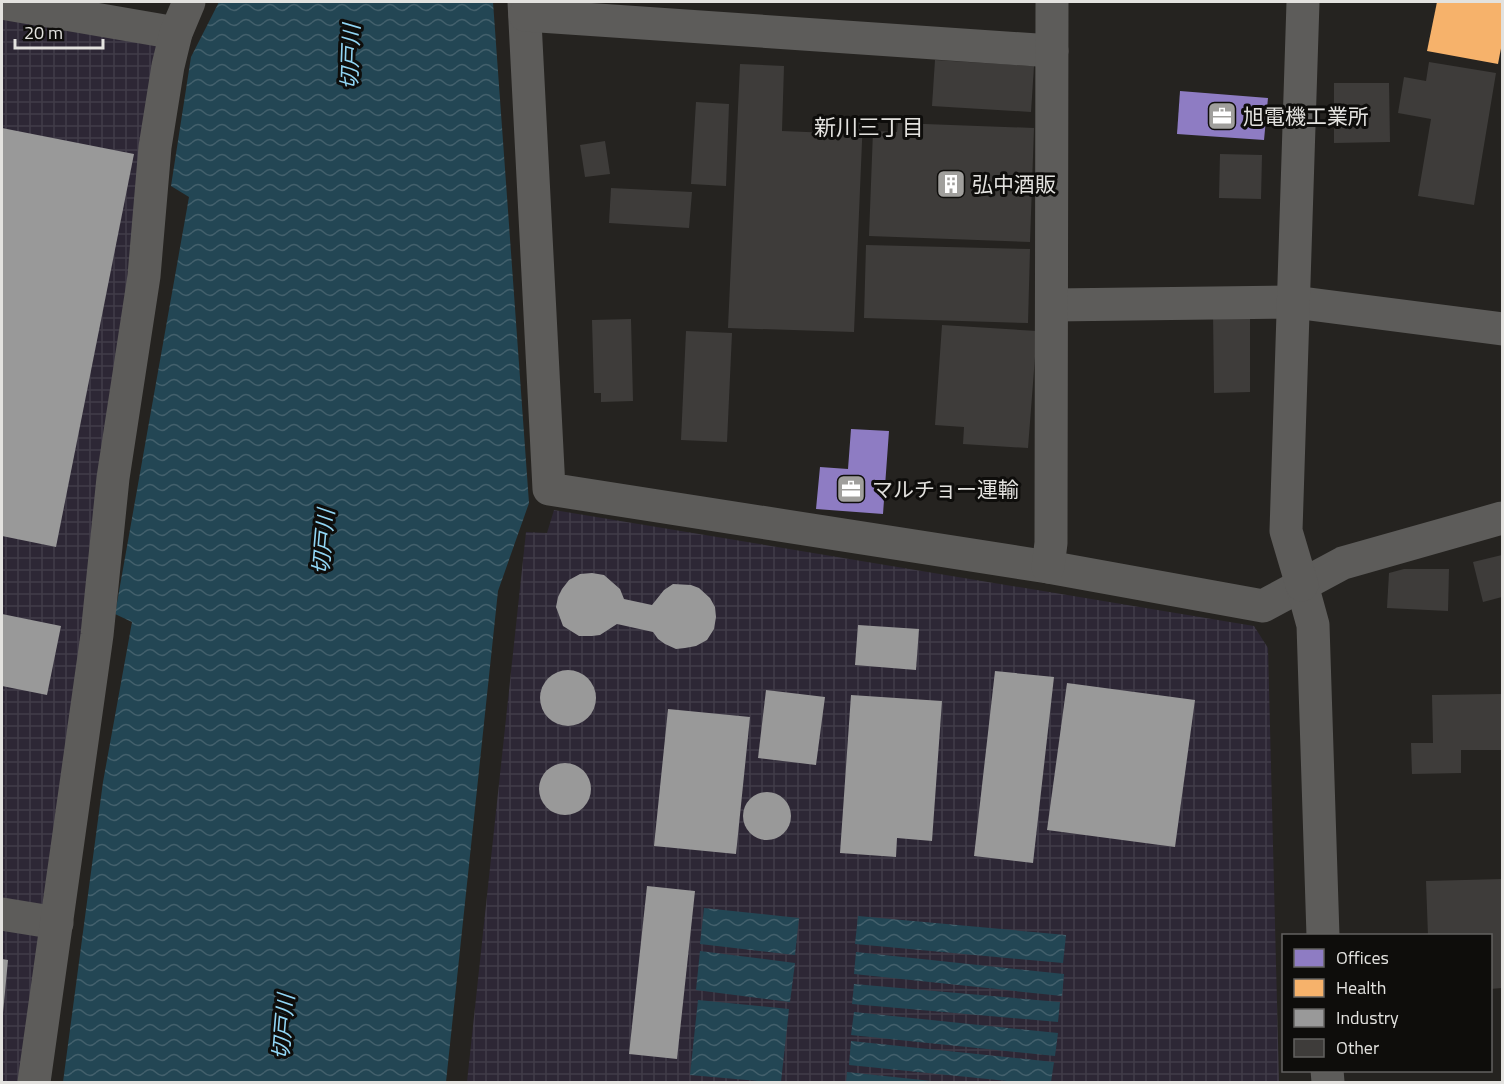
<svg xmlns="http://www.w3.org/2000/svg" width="1504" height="1084" font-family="'Titillium Web','Noto Sans JP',sans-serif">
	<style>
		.industrial { fill: url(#industrial-grid) }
		.water { fill: url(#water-waves) }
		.offices { fill: #8e7cc3 }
		.health { fill: #f6b26b }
		.industry { fill: #999 }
		.building { fill: #3e3c3a }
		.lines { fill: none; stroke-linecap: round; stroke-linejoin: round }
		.street { stroke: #5d5c5a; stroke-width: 33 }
		.secondary { stroke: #5d5c5a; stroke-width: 33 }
		.labels { text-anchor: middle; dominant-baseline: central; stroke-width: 6; stroke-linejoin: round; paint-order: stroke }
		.poi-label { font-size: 21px; fill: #e3e2df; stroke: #0e0d0b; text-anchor: start }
		.water-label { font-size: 22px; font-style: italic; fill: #91d5f4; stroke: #0e0d0b }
		.neighbourhood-label { font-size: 22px; fill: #e3e2df; stroke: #0e0d0b }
	</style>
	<defs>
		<pattern id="industrial-grid" width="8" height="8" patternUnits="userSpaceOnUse" patternTransform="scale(1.5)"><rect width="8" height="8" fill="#2d2735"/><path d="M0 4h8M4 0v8" fill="none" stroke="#413c48"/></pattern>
		<pattern id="water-waves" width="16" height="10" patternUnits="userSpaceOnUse" patternTransform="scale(1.5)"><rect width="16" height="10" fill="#234654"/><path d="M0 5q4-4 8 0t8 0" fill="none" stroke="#43606c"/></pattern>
	</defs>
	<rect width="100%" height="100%" fill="#252320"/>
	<!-- industrial -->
	<g class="industrial">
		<polygon points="2,3 176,33 34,1082 2,1082"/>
		<polygon points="554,510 1254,626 1268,648 1279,1082 467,1082 526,532 547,533"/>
	</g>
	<!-- water -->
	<g class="water">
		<polygon points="219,2 493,2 529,503 498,591 446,1082 63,1082 103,782 132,622 115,614 189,197 171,186 191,57"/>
		<polygon points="704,908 799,918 795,955 700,944"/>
		<polygon points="858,916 1066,935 1063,963 855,944"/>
		<polygon points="700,951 795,963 790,1002 696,990"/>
		<polygon points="856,952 1064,974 1062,996 854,974"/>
		<polygon points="854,984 1060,1002 1058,1022 852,1004"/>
		<polygon points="698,1000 789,1009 781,1082 769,1082 690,1075"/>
		<polygon points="854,1012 1058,1033 1055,1056 851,1035"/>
		<polygon points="851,1041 1054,1062 1051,1082 1017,1082 849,1065"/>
		<polygon points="847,1072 941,1082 846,1082"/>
	</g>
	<!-- offices -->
	<g class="offices">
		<polygon points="1180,91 1268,98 1264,140 1177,134"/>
		<polygon points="851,429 889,431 883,514 816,509 820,467 848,469"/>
	</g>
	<!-- health -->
	<polygon class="health" points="1437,2 1502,2 1502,43 1498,64 1427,51"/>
	<!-- industry -->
	<g class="industry">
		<polygon points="2,128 134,154 56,547 2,536"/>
		<polygon points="592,573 604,575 620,589 624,599 652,605 664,590 673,584 691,585 699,588 710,598 715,607 716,617 714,629 707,640 696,646 685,648 676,649 665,644 658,639 653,632 617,624 600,635 592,636 579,636 563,626 556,607 558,597 562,589 569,580 580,574"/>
		<polygon points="2,614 61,626 47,695 2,686"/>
		<polygon points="858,625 919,629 916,670 855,665"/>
		<circle cx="568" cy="698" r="28"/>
		<polygon points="995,671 1054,677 1033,863 974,856"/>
		<polygon points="1067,683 1195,700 1175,847 1047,830"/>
		<polygon points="766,690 825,697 816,765 758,758"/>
		<polygon points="851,695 942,701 932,841 897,838 896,857 840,853"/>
		<polygon points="668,709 750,717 736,854 654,846"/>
		<circle cx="565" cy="789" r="26"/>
		<circle cx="767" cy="816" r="24"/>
		<polygon points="647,886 695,891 677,1059 629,1054"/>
		<polygon points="2,959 8,960 3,1013 2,1013"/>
	</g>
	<!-- building -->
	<g class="building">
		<polygon points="935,60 1034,66 1031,112 932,106"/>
		<polygon points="1429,62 1496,73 1474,205 1418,196 1431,119 1398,113 1404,77 1426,81"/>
		<polygon points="740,64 784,66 782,131 831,133 831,117 863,118 854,332 728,328"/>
		<polygon points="1334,83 1389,83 1390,142 1334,143"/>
		<polygon points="696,102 729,104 726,186 691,184"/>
		<polygon points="898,123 1034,128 1030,242 869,236 873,131 897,132"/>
		<polygon points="605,141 610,174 585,177 580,145"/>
		<polygon points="1220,154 1262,155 1261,199 1219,198"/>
		<polygon points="611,188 692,192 689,228 609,223"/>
		<polygon points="866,245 1030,249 1028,323 864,318"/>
		<polygon points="1250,311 1250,392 1214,393 1213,312"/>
		<polygon points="631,319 633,401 601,402 601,393 594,393 592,320"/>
		<polygon points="942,325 1037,331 1028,448 963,444 964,427 935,425"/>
		<polygon points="686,331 732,333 727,442 681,440"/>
		<polygon points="1502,555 1502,597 1483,602 1473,562"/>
		<polygon points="1404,569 1449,569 1448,611 1387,608 1389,573"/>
		<polygon points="1502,694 1502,750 1461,750 1461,773 1412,774 1411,743 1433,743 1432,695"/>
		<polygon points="1502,879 1502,988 1490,989 1490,936 1428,936 1426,881"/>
	</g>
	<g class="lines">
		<!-- street -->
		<g class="street">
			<polyline points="524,2 549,489 1048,567 1263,606 1343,563 1502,518"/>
			<polyline points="2,3 176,33"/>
			<polyline points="525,15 1052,51"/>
			<polyline points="1053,305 1294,302 1502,329"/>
			<polyline points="1048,567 1051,543 1052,2"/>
			<polyline points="1302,585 1313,625 1323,936"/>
			<polyline points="2,914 57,923"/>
			<polyline points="1327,1070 1328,1082"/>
			<polyline points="34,1082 97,635 113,478 144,276 155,147 168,66 176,33 189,2"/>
		</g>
		<!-- secondary -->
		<polyline class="secondary" points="1302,585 1286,531 1303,2"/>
	</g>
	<!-- icons -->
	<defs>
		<g id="office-square" transform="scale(1.5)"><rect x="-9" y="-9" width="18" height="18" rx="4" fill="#a09f9c" stroke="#0e0d0b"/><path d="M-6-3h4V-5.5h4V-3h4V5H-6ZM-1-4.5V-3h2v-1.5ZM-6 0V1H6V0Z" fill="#fff"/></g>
		<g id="building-square" transform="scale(1.5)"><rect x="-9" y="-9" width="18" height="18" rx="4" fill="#a09f9c" stroke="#0e0d0b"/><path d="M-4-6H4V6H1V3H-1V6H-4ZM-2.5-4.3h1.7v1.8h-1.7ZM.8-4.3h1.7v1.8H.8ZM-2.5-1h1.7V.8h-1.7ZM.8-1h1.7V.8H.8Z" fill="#fff"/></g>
	</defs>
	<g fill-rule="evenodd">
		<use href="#office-square" x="1222" y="116"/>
		<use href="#building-square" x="951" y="184"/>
		<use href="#office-square" x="851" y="489"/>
	</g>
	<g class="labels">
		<!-- poi labels -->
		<g class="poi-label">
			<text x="1243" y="116">旭電機工業所</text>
			<text x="972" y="184">弘中酒販</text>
			<text x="872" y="489">マルチョー運輸</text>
		</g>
		<!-- water labels -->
		<g class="water-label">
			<text transform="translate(350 57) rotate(-88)">切戸川</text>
			<text transform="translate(323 542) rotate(-85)">切戸川</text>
			<text transform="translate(283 1027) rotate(-85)">切戸川</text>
		</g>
		<!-- neighbourhood labels -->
		<g class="neighbourhood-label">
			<text x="869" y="127">新川三丁目</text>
		</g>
	</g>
	<!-- border -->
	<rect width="1504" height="1084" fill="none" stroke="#e3e2df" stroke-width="6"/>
	<!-- legend -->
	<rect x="1282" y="934" width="210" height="138" fill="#0e0d0b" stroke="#636260" stroke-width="1.5"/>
	<rect x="1294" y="949" width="30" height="18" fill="#8e7cc3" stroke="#636260" stroke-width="1.5"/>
	<text x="1336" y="964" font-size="18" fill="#e3e2df">Offices</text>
	<rect x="1294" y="979" width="30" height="18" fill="#f6b26b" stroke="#636260" stroke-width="1.5"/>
	<text x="1336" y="994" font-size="18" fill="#e3e2df">Health</text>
	<rect x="1294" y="1009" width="30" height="18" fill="#999999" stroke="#636260" stroke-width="1.5"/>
	<text x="1336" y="1024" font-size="18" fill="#e3e2df">Industry</text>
	<rect x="1294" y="1039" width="30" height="18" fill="#3e3c3a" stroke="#636260" stroke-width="1.5"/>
	<text x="1336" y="1054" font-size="18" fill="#e3e2df">Other</text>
	<!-- scale -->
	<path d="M15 39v9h88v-9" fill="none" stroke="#e3e2df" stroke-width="3"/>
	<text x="24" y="39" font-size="18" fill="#e3e2df" stroke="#0e0d0b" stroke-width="4.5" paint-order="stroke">20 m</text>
</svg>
